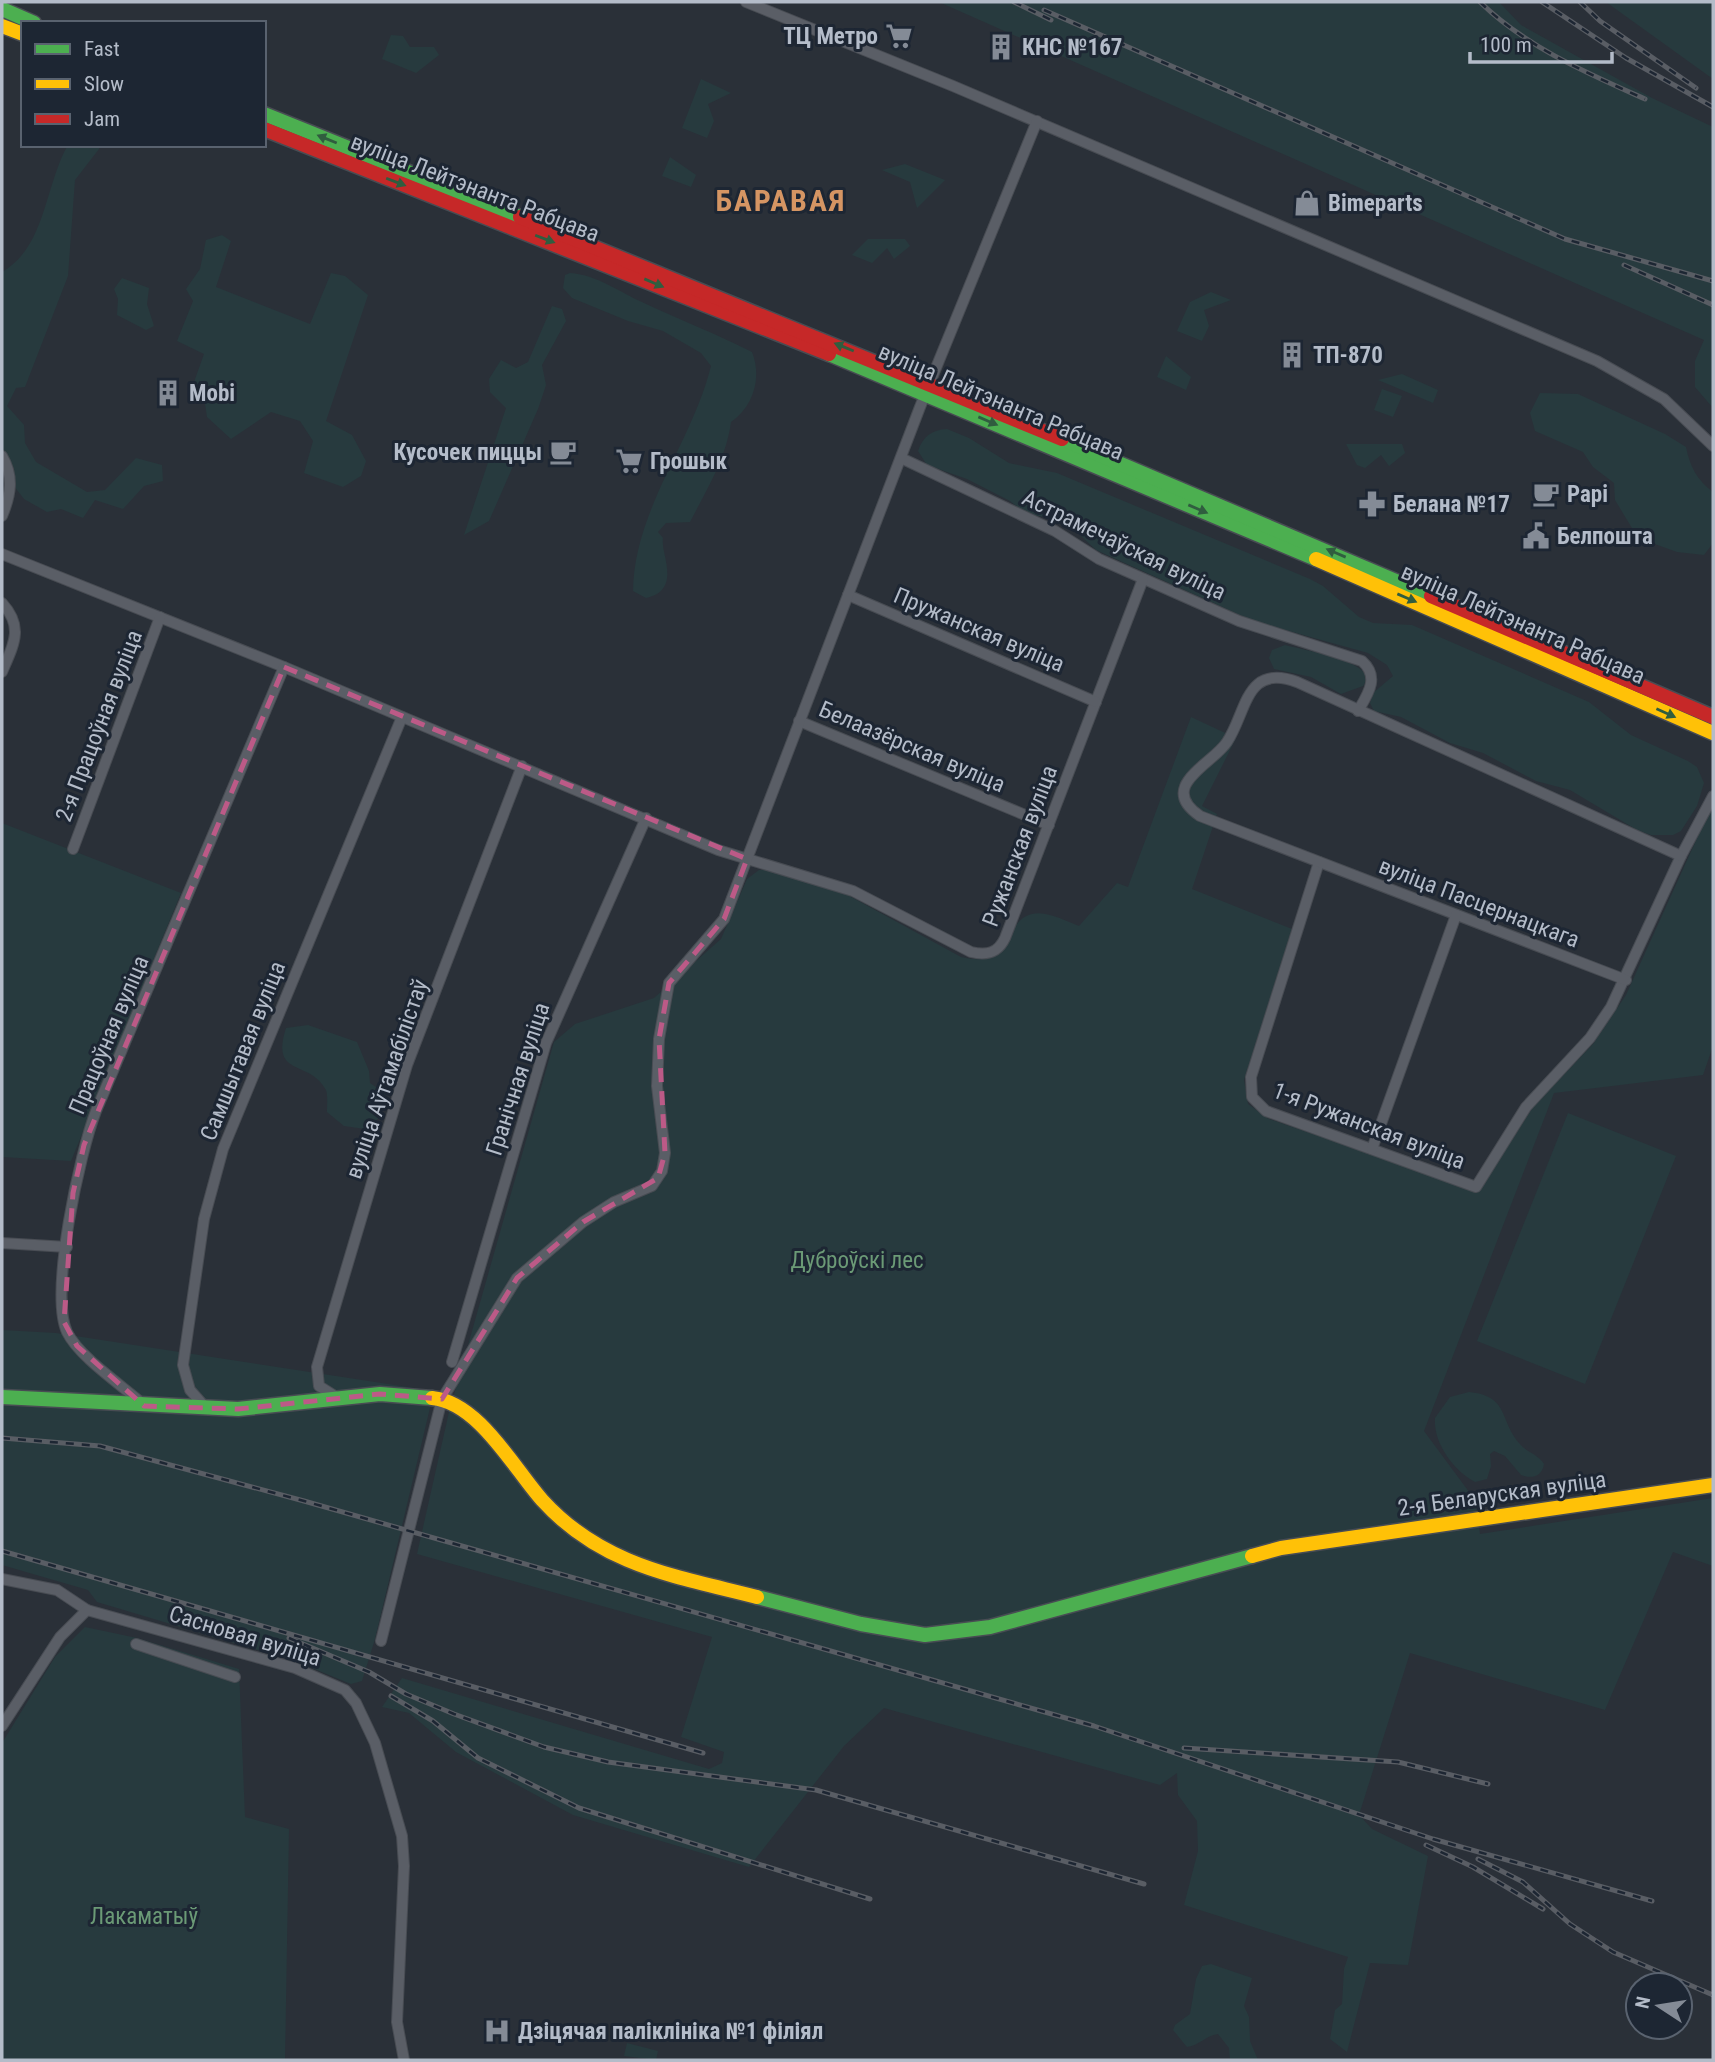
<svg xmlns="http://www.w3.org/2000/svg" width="1715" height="2062" font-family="'Roboto Condensed',sans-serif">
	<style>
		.green { fill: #273a3e }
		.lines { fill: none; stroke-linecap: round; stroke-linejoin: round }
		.street-casing { stroke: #484c53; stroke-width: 12 }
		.fast-casing { stroke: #484c53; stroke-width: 17 }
		.slow-casing { stroke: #484c53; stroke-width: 17 }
		.jam-casing { stroke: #484c53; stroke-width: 17 }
		.street { stroke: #5a5e66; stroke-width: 10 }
		.fast { stroke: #4caf50; stroke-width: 14 }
		.slow { stroke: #ffc107; stroke-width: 14 }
		.jam { stroke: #c62828; stroke-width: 14 }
		.rail-casing { stroke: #595d64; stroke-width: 5 }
		.rail { stroke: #1d2633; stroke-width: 2.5; stroke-dasharray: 8; stroke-linecap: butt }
		.oneway { fill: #305d3f }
		.marked { fill: none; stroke: #bc5a87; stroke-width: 5; stroke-dasharray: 14 9; stroke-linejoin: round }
		.labels { text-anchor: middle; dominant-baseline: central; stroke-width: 6; stroke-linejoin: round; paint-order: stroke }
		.poi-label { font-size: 23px; font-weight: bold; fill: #b4bcc9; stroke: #1d2633; text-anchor: start }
		.street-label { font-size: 23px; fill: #b4bcc9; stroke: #1d2633 }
		.park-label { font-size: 23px; fill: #6b9a76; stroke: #1d2633 }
		.district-label { font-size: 30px; font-weight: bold; letter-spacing: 2px; fill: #d59563; stroke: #1d2633 }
	</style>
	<rect width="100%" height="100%" fill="#2a3038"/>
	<!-- green -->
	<g class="green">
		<polygon points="939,2 1499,2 1521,25 1652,98 1713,127 1713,408 1695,387 1695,361 1704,340"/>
		<polygon points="1606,2 1713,2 1713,79"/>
		<polygon points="391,35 403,36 410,47 434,47 439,55 416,73 382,59"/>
		<polygon points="701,79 731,93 708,104 714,121 707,138 682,128"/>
		<path d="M68 145H99V149L75 180 68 276 25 387 16 388 7 406 24 425 25 443 36 462 87 492 105 490 136 458 162 465 163 481 144 486 123 509 95 500 83 518 61 509 47 512 24 499 14 486V468L2 452V272C46 247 45 184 68 145Z"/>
		<polygon points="670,157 696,175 691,187 662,176"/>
		<polygon points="905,164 945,180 917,208 910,182 882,170"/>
		<polygon points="222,235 231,241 216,287 310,324 331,273 345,276 368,295 326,421 352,435 366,461 361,476 343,487 304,473 313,441 300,421 271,412 231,439 207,417 204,397 189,396 204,354 177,341 193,301 186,289 200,269 206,240"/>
		<polygon points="868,239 905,239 910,246 894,259 887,248 872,263 852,255"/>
		<path d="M570 273C598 275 619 292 644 303 680 320 717 334 752 352 762 377 754 406 731 422 726 459 707 489 690 522L666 523 658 532 663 538C660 553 683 590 646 598L633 591C634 510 692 443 711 366L701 353 663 331 628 321 572 298 563 288 565 275Z"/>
		<polygon points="122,278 149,288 147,304 154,326 146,330 117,315 118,299 114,289"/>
		<polygon points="1211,292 1231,300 1204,310 1209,326 1202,341 1177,331 1190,302"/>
		<polygon points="552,306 562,309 566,321 542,365 546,385 538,409 489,521 464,535 506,408 490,392 489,379 501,360 516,368 528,362"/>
		<polygon points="1166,356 1191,377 1186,390 1157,377"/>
		<polygon points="1402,374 1438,390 1433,403 1378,380"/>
		<polygon points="1382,389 1402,396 1393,417 1374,410"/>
		<path d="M1540 393 1578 394 1665 434 1686 447C1690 467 1697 480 1713 492V543L1704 555 1677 552 1638 538 1615 500 1614 483 1593 467 1583 452 1535 431 1530 413Z"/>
		<path d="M947 429 969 438 1009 463 1057 473 1310 579 1323 586 1359 617 1373 623 1412 625 1589 702 1631 735 1688 761 1697 767 1704 783 1697 806 1681 831 1673 835H1651L1637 830 1570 790 1536 781 1483 753 1450 743 1401 717 1374 711 1370 703 1373 693 1393 676 1387 665 1368 653 1253 621 1096 550 1064 520 1026 514 1010 501 967 479 927 465 918 451C923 436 932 430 947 429Z"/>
		<polygon points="1346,444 1402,444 1405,453 1389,466 1381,455 1365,468 1357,465"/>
		<path d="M1285 645C1307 651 1359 658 1368 678L1363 686 1341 694 1311 677 1274 669 1269 658 1272 650Z"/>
		<path d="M1191 717 1236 738 1202 806 1217 814 1192 889 1292 929 1244 1080 1248 1104 1269 1119 1479 1191 1533 1107 1593 1044 1626 995 1713 803V1046L1703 1075 1554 1093 1424 1431 1475 1500 1480 1534 1713 1498V1566L1673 1552 1605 1710 1410 1653 1359 1815 1372 1829 1428 1856 1408 1965 1370 1963 1347 2052 1330 2039 1335 2010 1342 2004 1344 1969 1348 1957 1184 1905 1198 1851 1197 1821 1178 1795 1177 1773 1160 1785 884 1708 844 1746 749 1867 573 1815 456 1752 409 1713 382 1707 402 1678 709 1769 722 1763 724 1752 681 1737 712 1637 417 1554 449 1412 554 1042 575 1024 654 998 721 939 747 879 759 870H768L844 893 961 957C1020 970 1000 922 1032 914 1046 910 1066 921 1079 926L1117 883 1128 887Z"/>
		<polygon points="2,823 181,893 71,1161 2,1157"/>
		<path d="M308 1025 357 1042 369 1071 370 1083 386 1094 379 1118 365 1129 344 1126 327 1112C327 1106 328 1096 326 1090 310 1059 270 1078 286 1028Z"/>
		<polygon points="1568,1113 1676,1156 1585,1384 1477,1341"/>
		<polygon points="2,1330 56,1333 434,1391 375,1639 362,1681 351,1684 295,1661 97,1602 88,1590 2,1565"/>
		<path d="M1469 1392C1509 1396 1499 1419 1519 1443 1526 1452 1538 1454 1544 1464 1542 1477 1532 1479 1521 1475L1505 1456 1494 1451 1490 1454 1491 1466 1487 1479 1475 1482C1454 1471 1433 1443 1435 1418L1450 1397Z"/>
		<polygon points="85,1627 137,1638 239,1669 245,1817 289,1829 285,2060 2,2060 2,1743 55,1657"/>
		<path d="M1211 1964 1252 1978 1244 2006 1249 2017 1250 2041 1258 2060H1230L1229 2048 1218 2034C1205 2036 1200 2045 1187 2047L1173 2030 1175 2025 1190 2014 1196 1979 1202 1966Z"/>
		<polygon points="627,2043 658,2051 656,2060 624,2056"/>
	</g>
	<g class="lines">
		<!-- street casing -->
		<g class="street-casing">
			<g id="street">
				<polyline points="746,2 953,86 1597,361 1664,399 1713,446"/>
				<path d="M2 456C14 476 11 495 2 516"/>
				<path d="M901 458 1055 531 1099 559 1239 621 1362 661C1380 677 1368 694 1358 711"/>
				<path d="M2 554 284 667 718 850 853 891 971 952C987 956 998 953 1005 938L1143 579"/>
				<polyline points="848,595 1096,702"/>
				<path d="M2 603C24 627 14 644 2 672"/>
				<polyline points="799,721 1049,825"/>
				<polyline points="73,849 160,617"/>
				<polyline points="1319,862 1251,1077 1252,1097 1266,1111 1476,1187 1526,1107 1590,1038 1611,1007 1681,856 1713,796"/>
				<path d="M1626 980 1200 816C1156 786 1213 764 1227 742 1247 712 1245 663 1297 682L1681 856"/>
				<polyline points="1372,1149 1456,915"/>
				<polyline points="2,1243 67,1247"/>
				<polyline points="452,1362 546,1043 646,818"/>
				<polyline points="338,1398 319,1386 317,1367 407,1065 522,766"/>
				<path d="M144 1405C123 1386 79 1357 67 1332 49 1293 80 1152 96 1111L284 667"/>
				<polyline points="206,1408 190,1390 183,1365 204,1219 223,1149 402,717"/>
				<polyline points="2,1579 57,1590 87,1610"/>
				<polyline points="381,1641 442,1399 517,1278 583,1222 614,1202 652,1186 662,1171 665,1153 657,1086 659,1039 669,983 724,919 920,407 1037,121"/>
				<polyline points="136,1644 235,1677"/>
				<polyline points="2,1726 60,1637 87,1610 295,1668 345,1690 356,1703 375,1743 402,1836 404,1866 397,2022 404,2060"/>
			</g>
		</g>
		<!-- fast casing -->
		<g class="fast-casing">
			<g id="fast">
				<polyline points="2,9 34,23"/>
				<polyline points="264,114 520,217"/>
				<polyline points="829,354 1316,559"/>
				<polyline points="1062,439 1431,596"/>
				<polyline points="2,1397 238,1409 380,1394 432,1398"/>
				<polyline points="757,1597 861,1624 925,1635 990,1627 1252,1556"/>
			</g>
		</g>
		<!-- slow casing -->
		<g class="slow-casing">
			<g id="slow">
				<polyline points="2,26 23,34"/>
				<polyline points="1316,559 1713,733"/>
				<path d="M432 1398C478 1402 513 1467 542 1500 602 1566 675 1576 757 1597"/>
				<polyline points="1252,1556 1281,1548 1713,1485"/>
			</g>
		</g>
		<!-- jam casing -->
		<g class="jam-casing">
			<g id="jam">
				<polyline points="264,129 829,354"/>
				<polyline points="520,217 1062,439"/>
				<polyline points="1431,596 1713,717"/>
			</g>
		</g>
		<!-- street -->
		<use href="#street" class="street"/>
		<!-- fast -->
		<use href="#fast" class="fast"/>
		<!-- slow -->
		<use href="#slow" class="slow"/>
		<!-- jam -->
		<use href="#jam" class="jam"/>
		<!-- rail casing -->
		<g class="rail-casing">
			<g id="rail">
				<polyline points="1014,2 1051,20"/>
				<path d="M1480 2C1526 47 1587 73 1645 99"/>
				<polyline points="1542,2 1626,58 1713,107"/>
				<polyline points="1580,2 1600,21 1696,88"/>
				<polyline points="1044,10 1565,239 1713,281"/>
				<polyline points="1624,265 1713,305"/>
				<polyline points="2,1438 100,1446 304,1501 1094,1726 1433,1839 1652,1901"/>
				<polyline points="2,1551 703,1753"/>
				<polyline points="289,1638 369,1672 406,1694 454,1714 544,1747 608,1762 816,1790 1144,1884"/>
				<polyline points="391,1696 433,1721 478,1758 579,1808 870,1899"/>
				<polyline points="1184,1748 1398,1762 1488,1784"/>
				<polyline points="1426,1845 1473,1867 1543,1909"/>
				<polyline points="1478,1859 1523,1882 1570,1924 1613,1952 1713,1995"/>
			</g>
		</g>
		<!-- rail -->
		<use href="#rail" class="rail"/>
	</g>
	<!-- one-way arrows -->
	<defs><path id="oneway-solid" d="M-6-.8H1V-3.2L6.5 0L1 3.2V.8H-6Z" transform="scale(1.75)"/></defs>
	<g class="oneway">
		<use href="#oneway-solid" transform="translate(327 139) rotate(-158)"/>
		<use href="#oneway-solid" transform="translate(396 182) rotate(21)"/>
		<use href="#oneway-solid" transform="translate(545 239) rotate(21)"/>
		<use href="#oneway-solid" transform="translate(654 283) rotate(23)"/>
		<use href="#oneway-solid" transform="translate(844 347) rotate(-158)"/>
		<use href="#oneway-solid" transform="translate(988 421) rotate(23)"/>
		<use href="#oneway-solid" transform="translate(1198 509) rotate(23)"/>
		<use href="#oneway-solid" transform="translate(1336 553) rotate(-157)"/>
		<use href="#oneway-solid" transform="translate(1407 598) rotate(23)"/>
		<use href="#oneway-solid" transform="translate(1666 713) rotate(24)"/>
	</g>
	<!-- marked area -->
	<path class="marked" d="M284 667 747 859 724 919 669 983 659 1039 665 1153 658 1178 583 1222 517 1278 442 1399 380 1394 238 1409 144 1406 77 1346 64 1322 73 1193 84 1145Z"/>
	<!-- icons -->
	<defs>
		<g id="supermarket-bare" transform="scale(2.1)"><path d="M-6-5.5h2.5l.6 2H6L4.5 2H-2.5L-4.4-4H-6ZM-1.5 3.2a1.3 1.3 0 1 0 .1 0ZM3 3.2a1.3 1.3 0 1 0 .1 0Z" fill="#848b96" stroke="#1d2633" stroke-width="2.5" paint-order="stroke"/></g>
		<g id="building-bare" transform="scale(2.1)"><path d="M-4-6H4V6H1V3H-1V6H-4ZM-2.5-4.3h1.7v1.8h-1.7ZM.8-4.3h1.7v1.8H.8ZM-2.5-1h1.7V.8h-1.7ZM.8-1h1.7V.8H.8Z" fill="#848b96" stroke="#1d2633" stroke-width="2.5" paint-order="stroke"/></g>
		<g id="shop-bare" transform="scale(2.1)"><path d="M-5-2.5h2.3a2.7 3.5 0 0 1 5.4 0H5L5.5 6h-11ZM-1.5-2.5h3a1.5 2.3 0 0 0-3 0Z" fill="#848b96" stroke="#1d2633" stroke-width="2.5" paint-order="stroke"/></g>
		<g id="cafe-bare" transform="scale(2.1)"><path d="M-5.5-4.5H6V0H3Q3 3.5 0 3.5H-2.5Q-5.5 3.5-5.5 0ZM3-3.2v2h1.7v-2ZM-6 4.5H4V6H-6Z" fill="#848b96" stroke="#1d2633" stroke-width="2.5" paint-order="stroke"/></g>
		<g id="pharmacy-bare" transform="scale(2.1)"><path d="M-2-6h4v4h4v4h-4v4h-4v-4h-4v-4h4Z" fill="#848b96" stroke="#1d2633" stroke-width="2.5" paint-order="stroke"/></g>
		<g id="civic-bare" transform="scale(2.1)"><path d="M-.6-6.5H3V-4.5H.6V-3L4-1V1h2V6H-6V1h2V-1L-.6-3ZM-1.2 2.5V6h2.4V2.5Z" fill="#848b96" stroke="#1d2633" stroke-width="2.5" paint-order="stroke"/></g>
		<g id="hospital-bare" transform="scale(2.1)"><path d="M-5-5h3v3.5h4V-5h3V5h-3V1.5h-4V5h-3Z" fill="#848b96" stroke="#1d2633" stroke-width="2.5" paint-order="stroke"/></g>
	</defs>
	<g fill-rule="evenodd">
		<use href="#supermarket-bare" x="899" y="36"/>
		<use href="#building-bare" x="1001" y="47"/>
		<use href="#shop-bare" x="1307" y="203"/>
		<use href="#building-bare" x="1292" y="355"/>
		<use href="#building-bare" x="168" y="393"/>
		<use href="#cafe-bare" x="563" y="452"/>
		<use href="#supermarket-bare" x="629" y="461"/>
		<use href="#cafe-bare" x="1546" y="494"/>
		<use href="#pharmacy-bare" x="1372" y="504"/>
		<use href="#civic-bare" x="1536" y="536"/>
		<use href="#hospital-bare" x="497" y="2031"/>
	</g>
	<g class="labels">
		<!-- poi labels -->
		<g class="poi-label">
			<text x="878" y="36" text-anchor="end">ТЦ Метро</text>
			<text x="1022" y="47">КНС №167</text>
			<text x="1328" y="203">Bimeparts</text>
			<text x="1313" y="355">ТП-870</text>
			<text x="189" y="393">Mobi</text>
			<text x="542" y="452" text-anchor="end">Кусочек пиццы</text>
			<text x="650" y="461">Грошык</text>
			<text x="1567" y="494">Papi</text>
			<text x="1393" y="504">Белана №17</text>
			<text x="1557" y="536">Белпошта</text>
			<text x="518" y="2031">Дзіцячая паліклініка №1 філіял</text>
		</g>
		<!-- street labels -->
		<g class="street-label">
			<text transform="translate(475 188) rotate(21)">вуліца Лейтэнанта Рабцава</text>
			<text transform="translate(1001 402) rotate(23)">вуліца Лейтэнанта Рабцава</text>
			<text transform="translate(1124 545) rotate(26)">Астрамечаўская вуліца</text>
			<text transform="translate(1523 624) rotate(24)">вуліца Лейтэнанта Рабцава</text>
			<text transform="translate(979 630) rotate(23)">Пружанская вуліца</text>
			<text transform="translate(99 726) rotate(-69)">2-я Працоўная вуліца</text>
			<text transform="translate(912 747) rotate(23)">Белаазёрская вуліца</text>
			<text transform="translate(1020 846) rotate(-69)">Ружанская вуліца</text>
			<text transform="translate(1479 903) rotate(21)">вуліца Пасцернацкага</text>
			<text transform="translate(109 1035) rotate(-67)">Працоўная вуліца</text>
			<text transform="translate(243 1051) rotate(-68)">Самшытавая вуліца</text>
			<text transform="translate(387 1079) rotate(-71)">вуліца Аўтамабілістаў</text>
			<text transform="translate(518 1079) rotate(-72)">Гранічная вуліца</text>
			<text transform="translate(1369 1126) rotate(21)">1-я Ружанская вуліца</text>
			<text transform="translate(1502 1494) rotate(-8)">2-я Беларуская вуліца</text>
			<text transform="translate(245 1636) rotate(17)">Сасновая вуліца</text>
		</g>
		<!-- park labels -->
		<g class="park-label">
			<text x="857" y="1260">Дуброўскі лес</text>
			<text x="144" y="1916">Лакаматыў</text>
		</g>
		<!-- district labels -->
		<g class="district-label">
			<text x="781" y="200">БАРАВАЯ</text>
		</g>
	</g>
	<!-- border -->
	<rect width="1715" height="2062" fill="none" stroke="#b4bcc9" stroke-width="7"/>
	<!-- legend -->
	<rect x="21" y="21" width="245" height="126" fill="#1d2633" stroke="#59626f" stroke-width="2"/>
	<rect x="35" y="44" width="35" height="10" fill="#4caf50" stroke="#59626f" stroke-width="2"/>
	<text x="84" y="56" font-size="21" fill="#b4bcc9">Fast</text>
	<rect x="35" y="79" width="35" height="10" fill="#ffc107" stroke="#59626f" stroke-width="2"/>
	<text x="84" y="91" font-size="21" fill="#b4bcc9">Slow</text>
	<rect x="35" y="114" width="35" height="10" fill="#c62828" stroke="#59626f" stroke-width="2"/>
	<text x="84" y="126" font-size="21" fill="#b4bcc9">Jam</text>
	<!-- north arrow -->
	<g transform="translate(1659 2006) rotate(282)"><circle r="33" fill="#1d2633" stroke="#59626f" stroke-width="2"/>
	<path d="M0-5L12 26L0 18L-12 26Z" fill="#848b96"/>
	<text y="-10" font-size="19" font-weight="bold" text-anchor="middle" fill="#b4bcc9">N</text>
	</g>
	<!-- scale -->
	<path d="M1470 52v10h142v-10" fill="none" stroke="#b4bcc9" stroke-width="3.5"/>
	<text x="1480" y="52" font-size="21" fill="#b4bcc9" stroke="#1d2633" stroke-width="5" paint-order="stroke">100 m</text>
</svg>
